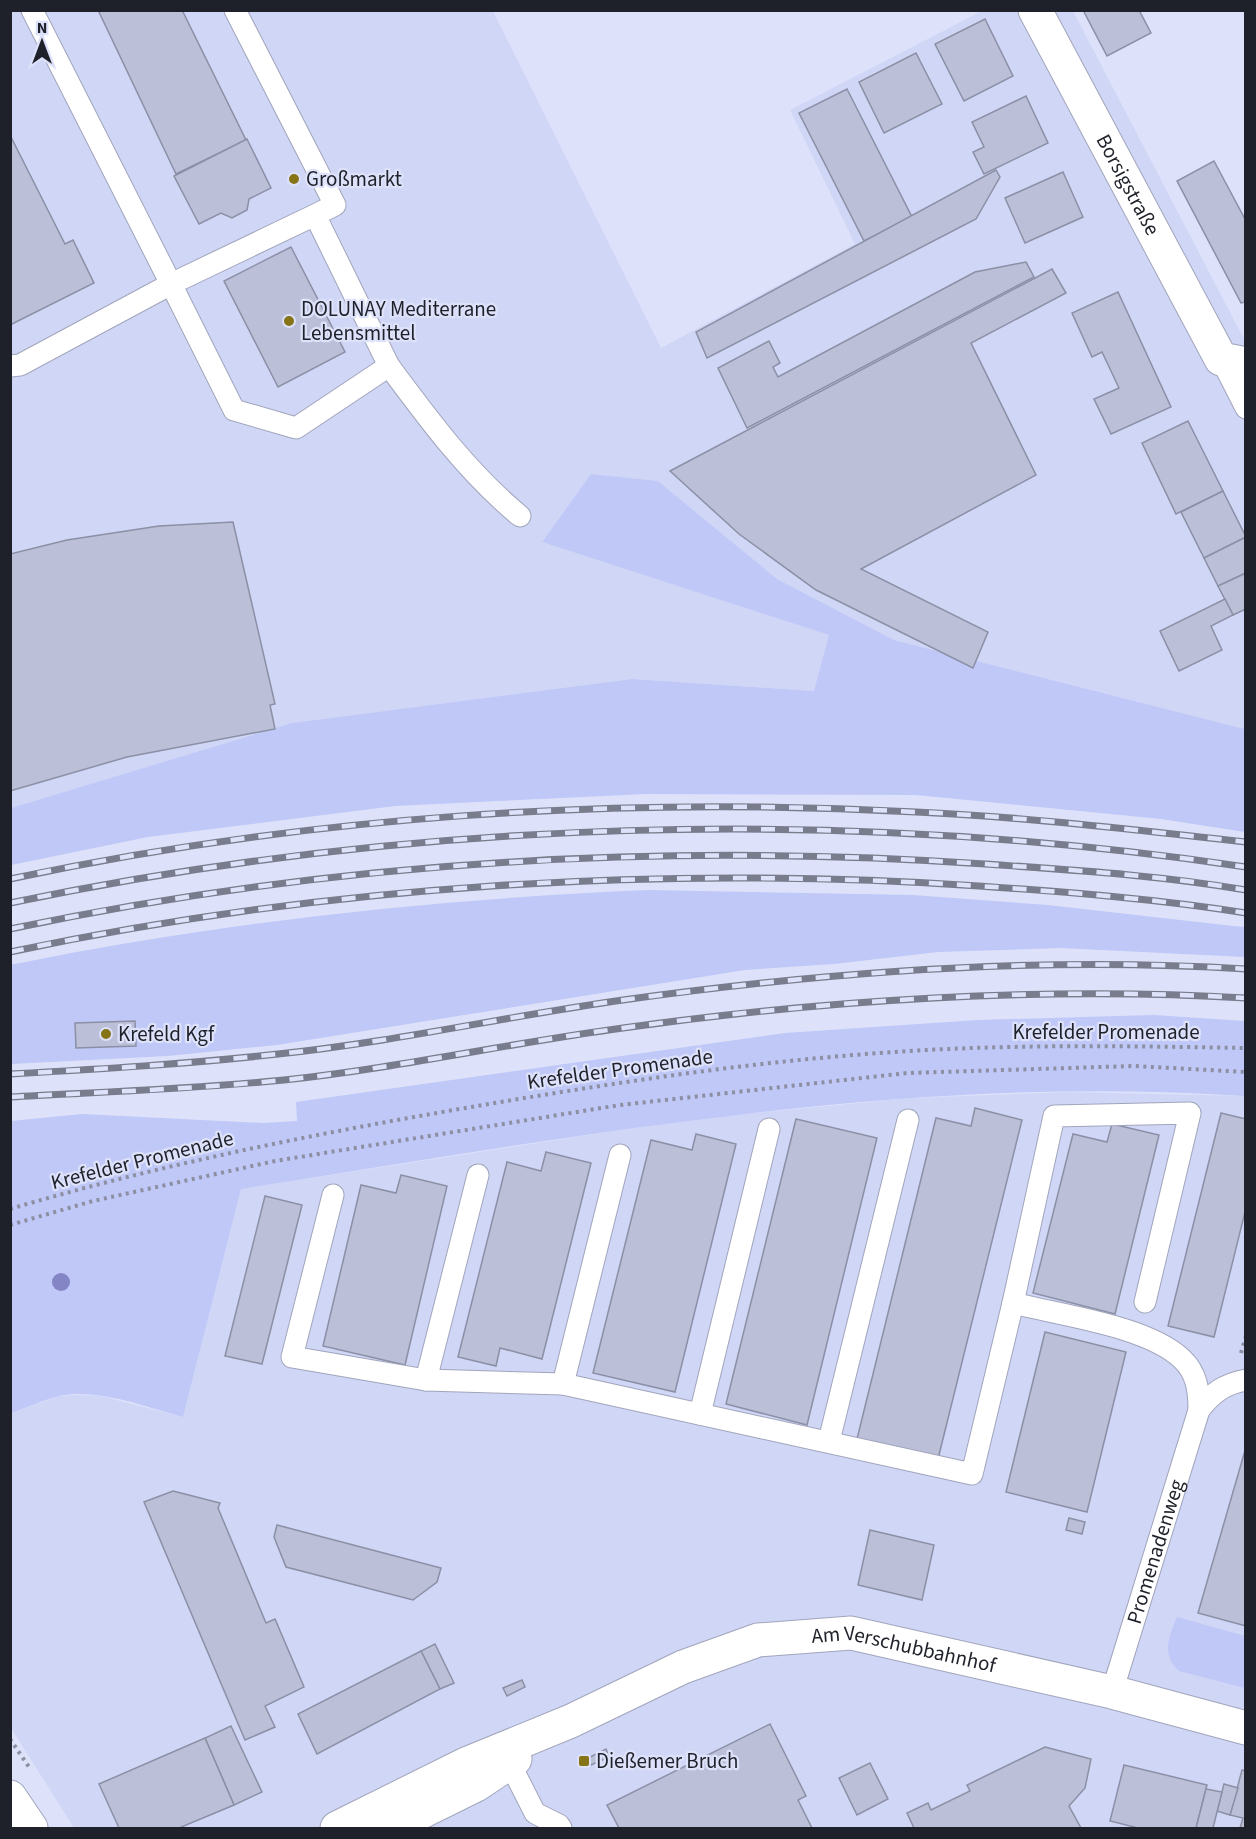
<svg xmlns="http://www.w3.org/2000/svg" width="1256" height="1839" font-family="'Source Sans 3',sans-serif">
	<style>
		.built { fill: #d0d6f5 }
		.green { fill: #bfc8f7 }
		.building { fill: #bbbfd7; stroke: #8b90a6; stroke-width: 1.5 }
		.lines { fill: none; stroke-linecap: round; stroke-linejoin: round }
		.service-casing { stroke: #a1a5bc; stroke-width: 23 }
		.minor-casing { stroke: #a1a5bc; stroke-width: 35 }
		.primary-casing { stroke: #a1a5bc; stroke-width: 35 }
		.path { stroke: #8c8fa1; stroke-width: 4; stroke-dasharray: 3 4.5; stroke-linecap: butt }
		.service { stroke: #fff; stroke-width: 21 }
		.minor { stroke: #fff; stroke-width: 33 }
		.primary { stroke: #fff; stroke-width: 33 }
		.rail-casing { stroke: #797c8c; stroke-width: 7 }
		.rail { stroke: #dde2fa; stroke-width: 4.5; stroke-dasharray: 14; stroke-linecap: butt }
		.tree { fill: #8385c5 }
		.poi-dot { fill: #867416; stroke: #dde2fa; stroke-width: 2 }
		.labels { text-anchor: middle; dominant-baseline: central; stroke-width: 4.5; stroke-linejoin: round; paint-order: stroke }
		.poi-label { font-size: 21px; fill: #1f212a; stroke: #dde2fa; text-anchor: start }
		.street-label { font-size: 21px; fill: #1f212a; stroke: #dde2fa }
	</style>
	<rect width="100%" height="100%" fill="#dde2fa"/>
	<!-- built -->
	<g class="built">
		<polygon points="11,11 493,11 661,348 855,244 790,110 982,11 1073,11 1245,341 1245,729 894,640 777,579 658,481 591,474 542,542 830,635 814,691 632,679 292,723 11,808"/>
		<polygon points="1068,1092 1245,1096 1245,1828 74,1828 11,1728 11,1413 59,1396 78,1395 101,1396 183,1417 241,1189 691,1119 911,1098"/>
	</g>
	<!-- green -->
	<g class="green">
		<polygon points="591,474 658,481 777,579 894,640 1245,729 1245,832 1161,819 916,795 646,794 395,806 148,837 11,865 11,808 292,723 632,679 814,691 829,635 542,542"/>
		<path d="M649 890 913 895 1048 905 1233 926 1246 927 1245 957 1060 948 938 952 834 964 745 970 277 1045 168 1056 11 1064 10 965C221 922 435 899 649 890Z"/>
		<path d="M1154 1015 1245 1021V1096C908 1073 573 1137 241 1189L183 1417C145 1407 99 1388 59 1396 43 1400 26 1408 11 1413V1121L82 1114 263 1123 297 1121 296 1102 785 1033 978 1020Z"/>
		<path d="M1177 1617 1245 1636V1688L1179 1671C1161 1654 1169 1637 1177 1617Z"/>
	</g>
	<!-- building -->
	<g class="building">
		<polygon points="98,10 182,10 246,140 176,174"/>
		<polygon points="1083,10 1139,10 1151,33 1107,56"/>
		<polygon points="985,19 1013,76 964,101 935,44"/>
		<polygon points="916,53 942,104 884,133 859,82"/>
		<polygon points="847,89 912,217 864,241 799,113"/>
		<polygon points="1026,96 1048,143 984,174 973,152 984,147 972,122"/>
		<polygon points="10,135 65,244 73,240 94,283 10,325"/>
		<polygon points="247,139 271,188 249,199 247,210 232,218 221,213 199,224 174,176"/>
		<polygon points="1214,161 1246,221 1246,302 1241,303 1177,181"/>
		<polygon points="996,170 1000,177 976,219 707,358 696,332"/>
		<polygon points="1063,172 1083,217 1025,243 1005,198"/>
		<polygon points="291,247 345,352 278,387 224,281"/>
		<polygon points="1026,262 1034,277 747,428 718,368 769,341 780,363 773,367 778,377 975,272"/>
		<polygon points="1052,269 1066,293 971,343 1036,475 861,569 988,632 973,668 816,590 739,534 670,471"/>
		<polygon points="1118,292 1171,407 1111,434 1094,399 1119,388 1102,352 1092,357 1072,313"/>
		<polygon points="1188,421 1223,491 1176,514 1142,443"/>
		<polygon points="1223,491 1246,537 1204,558 1181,512"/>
		<polygon points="233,522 275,704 270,705 275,729 127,757 10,791 10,554 67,540 159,526"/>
		<polygon points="1246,537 1246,573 1218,586 1204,558"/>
		<polygon points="1246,573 1246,609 1233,615 1218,586"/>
		<polygon points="1225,599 1233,615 1211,626 1222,650 1179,671 1160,631"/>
		<polygon points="135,1021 136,1046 76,1048 75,1023"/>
		<polygon points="975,1108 1022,1120 938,1459 857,1439 936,1118 971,1126"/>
		<polygon points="1221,1113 1246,1119 1246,1208 1214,1337 1168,1326"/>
		<polygon points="796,1119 877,1138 807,1425 726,1404"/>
		<polygon points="1112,1124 1159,1135 1115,1314 1033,1293 1073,1134 1107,1142"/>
		<polygon points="696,1134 736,1144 675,1392 593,1373 651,1140 692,1150"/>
		<polygon points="546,1152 591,1163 542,1359 500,1348 496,1366 458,1357 507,1162 541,1171"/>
		<polygon points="401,1175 447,1186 405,1365 323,1346 361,1185 396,1193"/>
		<polygon points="265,1196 302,1205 262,1364 225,1356"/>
		<polygon points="1045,1332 1126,1352 1087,1512 1006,1492"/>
		<polygon points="1246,1447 1246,1626 1198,1613"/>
		<polygon points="173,1491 220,1503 218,1508 266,1623 275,1619 304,1687 265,1706 275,1727 245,1740 144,1502"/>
		<polygon points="1069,1518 1085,1522 1082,1534 1066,1530"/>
		<polygon points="277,1525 441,1568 437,1582 413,1600 286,1567 274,1537"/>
		<polygon points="870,1530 934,1545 922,1600 858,1585"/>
		<polygon points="435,1644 454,1683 440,1689 421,1651"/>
		<polygon points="421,1651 440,1689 317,1754 298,1714"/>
		<polygon points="522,1680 525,1687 507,1696 503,1688"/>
		<polygon points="770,1724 806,1796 798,1800 812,1828 619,1828 607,1805"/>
		<polygon points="231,1726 262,1792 234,1805 205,1738"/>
		<polygon points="205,1738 234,1805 179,1828 119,1828 99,1784"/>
		<polygon points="1045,1747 1091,1759 1085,1788 1069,1806 1081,1828 914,1828 907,1813 928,1803 931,1810 970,1791 967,1785"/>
		<polygon points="606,1749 609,1757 591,1765 588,1758"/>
		<polygon points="870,1763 888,1799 857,1815 839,1778"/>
		<polygon points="1124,1765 1207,1785 1196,1828 1138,1828 1110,1821"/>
		<polygon points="1242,1770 1246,1771 1246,1828 1240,1828 1243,1818 1230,1815"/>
		<polygon points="1224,1784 1238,1788 1230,1815 1217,1811"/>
		<polygon points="1206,1789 1222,1792 1213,1828 1196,1828"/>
	</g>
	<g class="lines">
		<!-- service casing -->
		<g class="service-casing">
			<g id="service">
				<polyline points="235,10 335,205 315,215 171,284 234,410 296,428 389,366 315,215"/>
				<polyline points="1221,359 1246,408"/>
				<polyline points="10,366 20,365 171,284 32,10"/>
				<path d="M389 366C429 420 468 473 520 516"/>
				<polyline points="333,1195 292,1357 426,1380 563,1384 972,1474 1013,1303 1054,1116 1190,1113 1145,1302"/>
				<path d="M1013 1303C1060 1315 1148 1326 1182 1359 1197 1373 1199 1391 1199 1410"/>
				<polyline points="426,1380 478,1175"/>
				<polyline points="563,1384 620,1155"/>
				<polyline points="700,1414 769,1129"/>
				<polyline points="829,1441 908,1120"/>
				<path id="s1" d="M1112 1692 1199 1410C1212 1393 1224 1384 1246 1380"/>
				<polyline points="504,1752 535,1813 559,1825 561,1828"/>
			</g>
		</g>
		<!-- minor casing -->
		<g class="minor-casing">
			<g id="minor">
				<path id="s2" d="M1035 10 1221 359 1246 364"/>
				<path id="s3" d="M337 1828 466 1764 571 1721 683 1667 758 1640 851 1633 1112 1692 1246 1728"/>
				<polyline points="389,1828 476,1785 515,1759"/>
			</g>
		</g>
		<!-- primary casing -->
		<g class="primary-casing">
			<polyline id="primary" points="10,1797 31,1828"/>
		</g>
		<!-- path -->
		<g class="path">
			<path d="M10 1209C165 1163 324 1132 483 1105 619 1082 756 1061 894 1052 1011 1044 1128 1046 1246 1048"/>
			<polyline points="10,1225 93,1201 275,1161 620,1105 907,1073 1134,1066 1246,1072"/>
			<polyline points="1241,1353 1246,1336"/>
			<polyline points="10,1739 29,1767"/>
		</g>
		<!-- service -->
		<use href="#service" class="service"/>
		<!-- minor -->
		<use href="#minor" class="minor"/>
		<!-- primary -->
		<use href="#primary" class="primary"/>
		<!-- rail casing -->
		<g class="rail-casing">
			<g id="rail">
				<path d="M10 879C306 816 615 796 916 812 1027 817 1136 830 1246 842"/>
				<path d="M10 903C414 819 838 806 1246 867"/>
				<path d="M10 929C330 862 659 842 985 864 1071 870 1160 875 1246 890"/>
				<path d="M10 952C325 885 658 865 979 886 1067 892 1158 899 1246 913"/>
				<path d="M10 1074C100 1069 189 1064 278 1054 394 1042 508 1016 623 1000 825 972 1042 956 1246 969"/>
				<path d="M10 1097C102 1092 194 1089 284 1080 398 1068 510 1043 623 1028 823 1000 1044 986 1246 998"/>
			</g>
		</g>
		<!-- rail -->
		<use href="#rail" class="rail"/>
	</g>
	<!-- trees -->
	<circle class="tree" cx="61" cy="1282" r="9"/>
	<!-- markers -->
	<g class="poi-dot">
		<circle cx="294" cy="179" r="6"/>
		<circle cx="289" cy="321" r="6"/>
		<circle cx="106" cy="1034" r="6"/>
		<rect x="578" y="1755" width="12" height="12" rx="3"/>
	</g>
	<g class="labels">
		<!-- poi labels -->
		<g class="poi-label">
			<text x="306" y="179">Großmarkt</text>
			<text x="301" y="309">DOLUNAY Mediterrane<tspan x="301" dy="24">Lebensmittel</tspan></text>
			<text x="118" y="1034">Krefeld Kgf</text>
			<text x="596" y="1761">Dießemer Bruch</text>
		</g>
		<!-- street labels -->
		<g class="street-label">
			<text stroke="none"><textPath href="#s2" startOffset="198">Borsigstraße</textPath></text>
			<text x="1106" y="1032">Krefelder Promenade</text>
			<text transform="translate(620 1069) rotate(-8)">Krefelder Promenade</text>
			<text transform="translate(142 1160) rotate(-14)">Krefelder Promenade</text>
			<text stroke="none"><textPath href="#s1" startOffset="147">Promenadenweg</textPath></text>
			<text stroke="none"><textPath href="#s3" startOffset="609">Am Verschubbahnhof</textPath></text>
		</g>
	</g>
	<!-- border -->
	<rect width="1256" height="1839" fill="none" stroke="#1f212a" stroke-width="24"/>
	<!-- north arrow -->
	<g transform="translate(42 42)" stroke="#dde2fa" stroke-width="4.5" paint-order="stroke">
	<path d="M0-4.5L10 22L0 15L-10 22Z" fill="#1f212a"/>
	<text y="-9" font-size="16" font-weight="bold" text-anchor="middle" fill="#1f212a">N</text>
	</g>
</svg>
